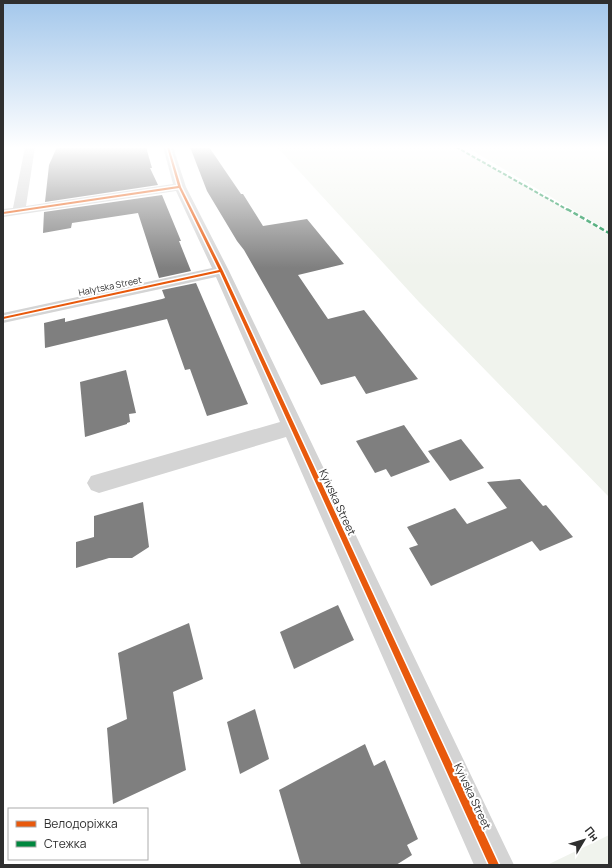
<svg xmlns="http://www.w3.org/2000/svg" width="612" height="868" font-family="Manrope,sans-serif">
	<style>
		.green { fill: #f0f3ed }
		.building { fill: #7f7f7f }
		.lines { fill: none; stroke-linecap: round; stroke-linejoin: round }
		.minor { fill: #d4d4d4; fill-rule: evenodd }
		.quiet-far1 { stroke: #00873e; stroke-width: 2; stroke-dasharray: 4 2; stroke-linecap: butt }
		.quiet { stroke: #00873e; stroke-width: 2.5; stroke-dasharray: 5 2.5; stroke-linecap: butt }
		.cycleway-casing { stroke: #fff; stroke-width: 3 }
		.cycleway { fill: #e8590c; fill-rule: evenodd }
		.labels { text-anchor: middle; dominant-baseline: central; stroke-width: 4; stroke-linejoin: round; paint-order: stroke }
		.far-street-label { font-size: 9px; fill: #2f2f2f; stroke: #fff }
		.street-label { font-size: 11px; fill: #2f2f2f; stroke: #fff }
	</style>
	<rect width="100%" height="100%" fill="#fff"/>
	<!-- green -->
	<g class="green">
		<polygon points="277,147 457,147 609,235 609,497 419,302"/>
		<polygon points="466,147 609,147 609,231"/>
		<polygon points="609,835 609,865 547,865 601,839"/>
	</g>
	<!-- building -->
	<g class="building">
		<polygon points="57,147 146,147 152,168 150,168 158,185 45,202 49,165"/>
		<polygon points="190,147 209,147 241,194 243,194 263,226 307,219 344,264 298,275 328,319 364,310 418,379 366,394 355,376 321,385 244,250 237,241 207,191"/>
		<polygon points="162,195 181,241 179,241 191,271 159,278 138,213 72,223 71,228 43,233 44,212"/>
		<polygon points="196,283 248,404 207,416 190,369 185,370 167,319 45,348 44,323 65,318 65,322 162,299 165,298 162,290"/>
		<polygon points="126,370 136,413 129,414 130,422 127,423 127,424 85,437 80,382"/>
		<polygon points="404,425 430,462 391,477 386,469 375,473 356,441"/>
		<polygon points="461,439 484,468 450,481 428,451"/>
		<polygon points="520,479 543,506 546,505 573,537 540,551 532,541 431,586 409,548 418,545 407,527 455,508 467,524 507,508 487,482"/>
		<polygon points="143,502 149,547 132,558 109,558 76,568 76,542 94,537 94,516"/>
		<polygon points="338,605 354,640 294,669 280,632"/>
		<polygon points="189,623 203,679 173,692 186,770 113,804 107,728 127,719 118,653"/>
		<polygon points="255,709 269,759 240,774 227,722"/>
		<polygon points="365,744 374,766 385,760 418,839 407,845 412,855 396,865 301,865 279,790"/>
	</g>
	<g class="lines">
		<!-- minor -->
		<polygon class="minor" points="25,147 35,147 26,206 173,184 163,147 173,147 186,187 229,271 514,865 474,865 286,437 99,493 91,490 87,483 91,476 280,422 216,277 3,323 3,313 212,268 176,191 3,217 3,209 13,208"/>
		<!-- quiet-far1 -->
		<polyline class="quiet-far1" points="456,147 568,210"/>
		<!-- quiet -->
		<polyline class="quiet" points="567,209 609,233"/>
		<!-- cycleway casing -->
		<g class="cycleway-casing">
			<polygon id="cycleway" points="167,147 169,147 181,187 223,271 499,865 489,865 220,272 3,319 3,317 219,270 179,188 3,214 3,212 178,186"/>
		</g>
		<!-- cycleway -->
		<use href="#cycleway" class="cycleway"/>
	</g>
	<!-- sky -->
	<linearGradient id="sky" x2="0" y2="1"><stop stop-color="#a3c7eb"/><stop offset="0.55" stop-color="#fff"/><stop offset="1" stop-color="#fff" stop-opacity="0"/></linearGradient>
	<rect width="612" height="268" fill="url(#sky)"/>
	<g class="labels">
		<!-- far-street labels -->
		<g class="far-street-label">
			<text transform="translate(110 286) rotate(-12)">Halytska Street</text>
		</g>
		<!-- street labels -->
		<g class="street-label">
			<text transform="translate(338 502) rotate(65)">Kyivska Street</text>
			<text transform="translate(473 796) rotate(65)">Kyivska Street</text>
		</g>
	</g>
	<!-- border -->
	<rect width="612" height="868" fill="none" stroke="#2f2f2f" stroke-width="8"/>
	<!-- legend -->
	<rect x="8" y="808" width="140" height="52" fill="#ffffff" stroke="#acacac"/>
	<rect x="16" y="821" width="20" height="6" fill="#e8590c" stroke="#acacac"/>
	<text x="44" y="828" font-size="12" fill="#2f2f2f">Велодоріжка</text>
	<rect x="16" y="841" width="20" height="6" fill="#00873e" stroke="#acacac"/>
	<text x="44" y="848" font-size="12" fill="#2f2f2f">Стежка</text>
	<!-- north arrow -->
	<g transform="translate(584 840) rotate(52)" stroke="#ffffff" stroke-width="3" paint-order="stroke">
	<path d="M0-3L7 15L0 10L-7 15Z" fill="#2f2f2f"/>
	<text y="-6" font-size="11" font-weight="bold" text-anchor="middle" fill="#2f2f2f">Пн</text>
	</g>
</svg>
